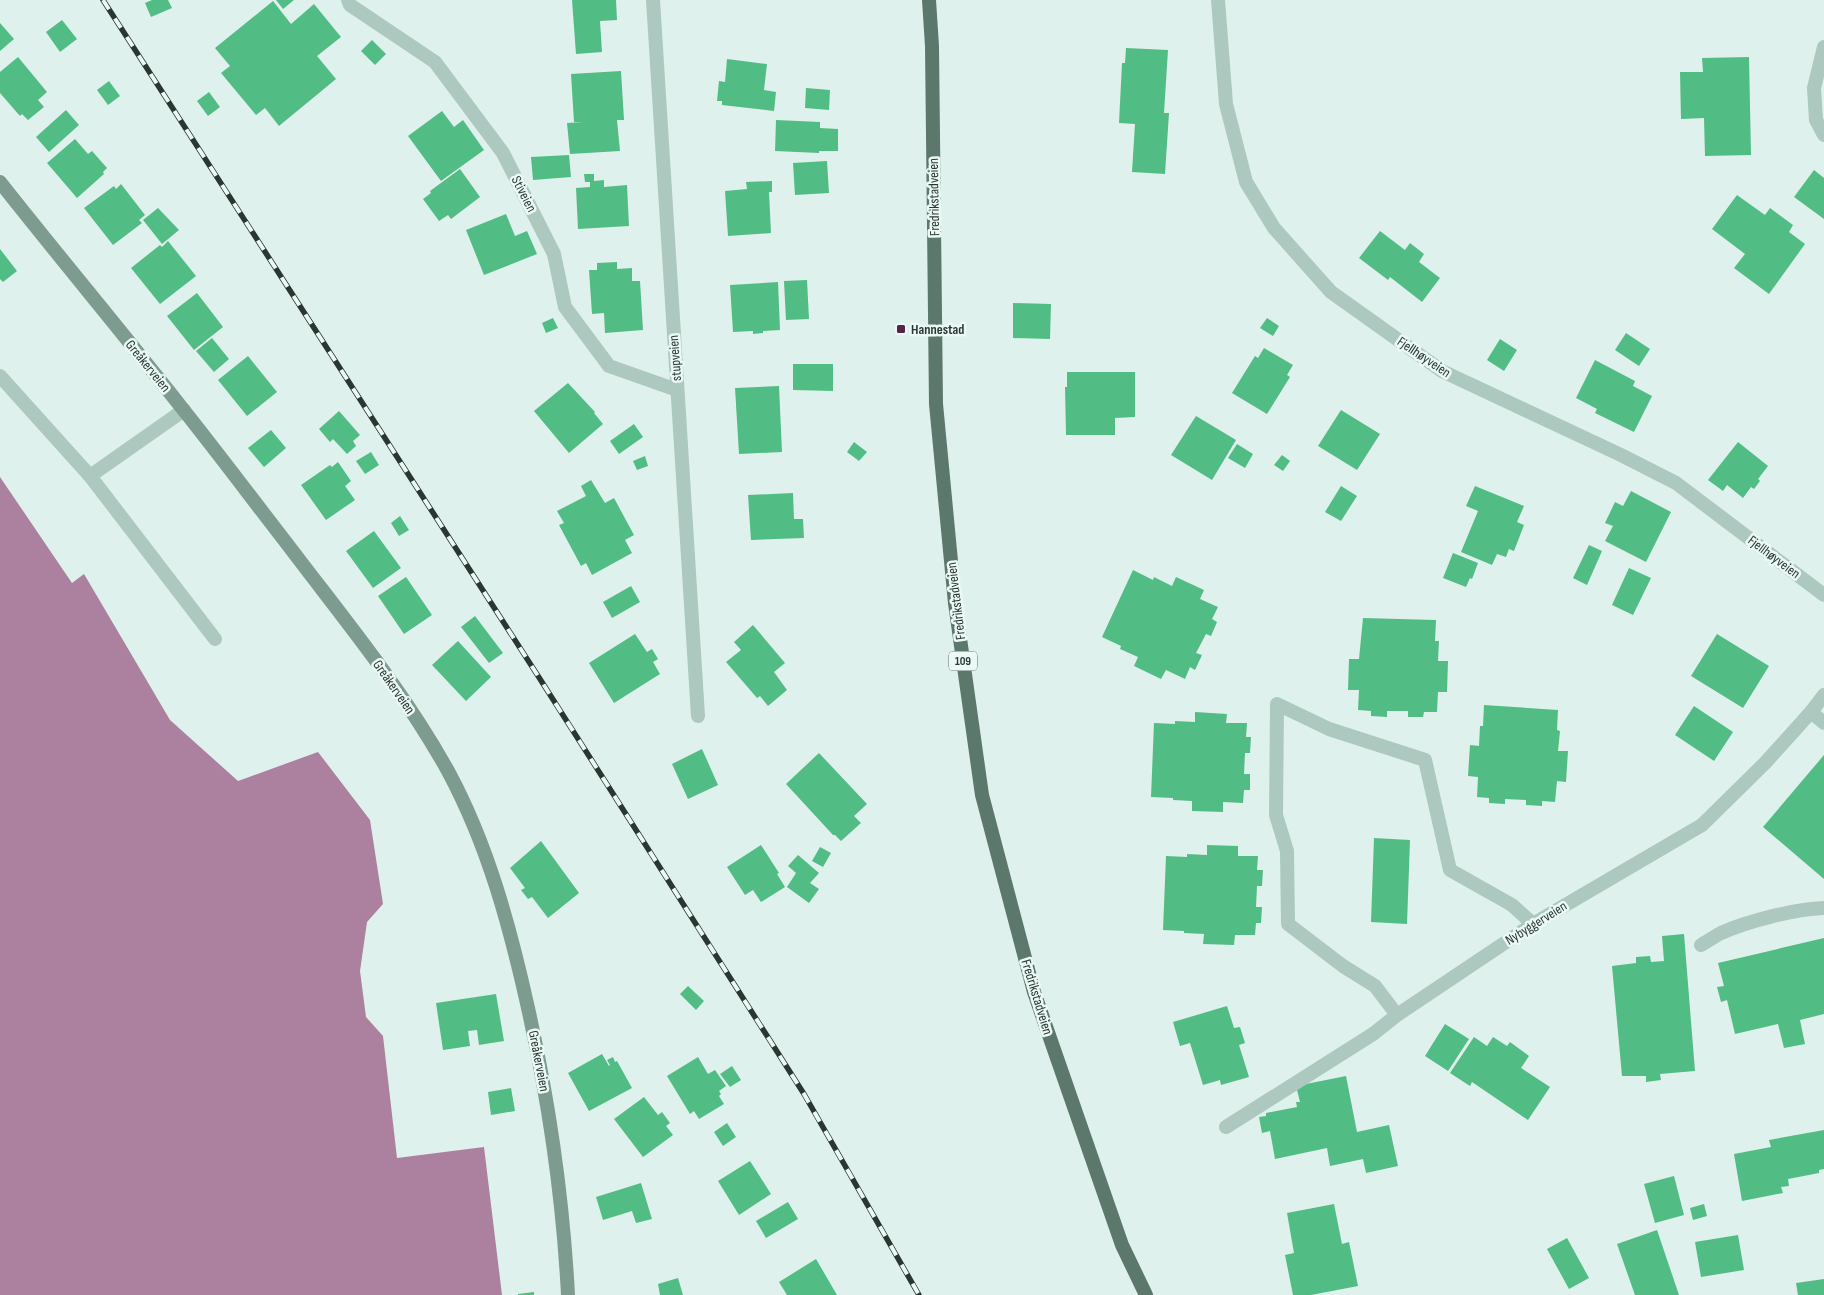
<svg xmlns="http://www.w3.org/2000/svg" width="1824" height="1295" font-family="'Sofia Sans Condensed',sans-serif">
	<style>
		.water { fill: #ac809f }
		.building { fill: #52bc85 }
		.lines { fill: none; stroke-linecap: round; stroke-linejoin: round }
		.service { stroke: #acc8bf; stroke-width: 14 }
		.minor { stroke: #acc8bf; stroke-width: 14 }
		.secondary { stroke: #7d9c8f; stroke-width: 14 }
		.primary { stroke: #5c776c; stroke-width: 14 }
		.rail-casing { stroke: #2a3731; stroke-width: 5.5 }
		.rail { stroke: #ebf9f6; stroke-width: 4; stroke-dasharray: 11; stroke-linecap: butt }
		.poi-dot { fill: #552346; stroke: #ebf9f6; stroke-width: 2 }
		.labels { text-anchor: middle; dominant-baseline: central; stroke-width: 5; stroke-linejoin: round; paint-order: stroke }
		.shield { fill: #ebf9f6; stroke: #64716c; stroke-width: 1 }
		.shield-label { font-size: 12px; font-weight: bold; fill: #2a3731 }
		.street-label { font-size: 14px; fill: #2a3731; stroke: #ebf9f6 }
		.poi-label { font-size: 14px; font-weight: bold; fill: #2a3731; stroke: #ebf9f6; text-anchor: start }
	</style>
	<rect width="100%" height="100%" fill="#dff1ed"/>
	<!-- water -->
	<polygon class="water" points="0,477 72,583 84,574 170,720 238,781 318,752 370,820 383,904 367,922 360,971 366,1017 383,1036 397,1158 484,1147 502,1295 0,1295"/>
	<!-- building -->
	<g class="building">
		<polygon points="152,0 168,0 172,8 151,17 145,3"/>
		<polygon points="276,0 294,0 283,9"/>
		<polygon points="572,0 616,0 617,20 600,21 602,52 576,54"/>
		<polygon points="273,1 291,24 314,4 341,37 317,56 336,79 279,126 265,108 256,115 221,73 230,66 215,48"/>
		<polygon points="62,20 77,39 60,52 46,32"/>
		<polygon points="0,23 14,39 0,51"/>
		<polygon points="372,40 386,54 375,65 361,51"/>
		<polygon points="1126,48 1168,50 1164,113 1169,113 1165,174 1132,172 1135,124 1119,123 1122,63 1125,63"/>
		<polygon points="18,57 47,92 38,100 44,107 28,120 22,114 20,116 0,93 0,72"/>
		<polygon points="1749,57 1751,155 1705,156 1704,118 1681,119 1680,72 1703,72 1702,58"/>
		<polygon points="727,59 767,64 764,90 776,92 774,111 722,105 722,101 717,101 719,81 725,82"/>
		<polygon points="621,71 624,120 617,120 620,151 570,154 567,123 583,122 574,122 571,74"/>
		<polygon points="109,81 120,96 108,105 97,90"/>
		<polygon points="806,88 830,90 829,110 805,108"/>
		<polygon points="209,92 220,107 208,116 197,101"/>
		<polygon points="66,110 79,125 49,152 36,137"/>
		<polygon points="442,111 454,127 463,120 484,150 441,181 408,136"/>
		<polygon points="776,120 820,122 820,128 838,129 838,151 819,151 819,153 775,151"/>
		<polygon points="75,139 88,154 92,151 107,168 103,172 104,174 77,198 47,163"/>
		<polygon points="569,155 571,177 533,180 531,157"/>
		<polygon points="827,161 829,193 795,195 793,163"/>
		<polygon points="460,169 480,197 451,219 448,215 439,221 423,199 431,193 430,191"/>
		<polygon points="1814,170 1824,178 1824,219 1794,197"/>
		<polygon points="584,174 594,174 594,181 604,180 604,187 627,185 629,226 578,229 576,188 590,187 590,182 585,182"/>
		<polygon points="772,181 772,192 769,192 771,233 728,236 725,191 747,189 746,182"/>
		<polygon points="121,184 145,215 139,220 142,223 113,245 84,208 114,186 116,189"/>
		<polygon points="1737,195 1765,215 1770,208 1793,225 1789,232 1805,244 1769,294 1734,268 1745,254 1712,229"/>
		<polygon points="158,208 179,230 162,244 143,220"/>
		<polygon points="506,214 515,236 527,231 537,254 484,275 466,230"/>
		<polygon points="1380,231 1405,250 1410,243 1424,254 1419,262 1440,278 1422,302 1390,277 1388,280 1359,258"/>
		<polygon points="168,241 196,276 160,304 131,268 160,245 162,247"/>
		<polygon points="0,249 17,271 3,282 0,279"/>
		<polygon points="617,262 617,269 632,268 632,281 640,281 643,330 605,333 604,313 592,314 589,270 597,270 597,263"/>
		<polygon points="807,280 809,319 786,320 784,281"/>
		<polygon points="778,282 780,330 763,331 763,333 753,334 753,331 733,332 730,285"/>
		<polygon points="197,293 223,327 194,350 167,316"/>
		<polygon points="1013,303 1051,304 1050,339 1013,338"/>
		<polygon points="553,318 558,328 546,333 542,323"/>
		<polygon points="1267,318 1279,326 1273,336 1260,328"/>
		<polygon points="1626,333 1650,349 1639,366 1615,350"/>
		<polygon points="212,338 229,359 214,372 196,351"/>
		<polygon points="1500,339 1517,350 1504,371 1487,360"/>
		<polygon points="1264,348 1293,365 1287,375 1290,377 1267,414 1232,393 1255,356 1258,358"/>
		<polygon points="248,356 277,392 247,416 218,380"/>
		<polygon points="1595,360 1635,381 1633,386 1652,396 1634,432 1595,413 1597,409 1576,398"/>
		<polygon points="793,364 833,364 833,391 793,390"/>
		<polygon points="1067,372 1135,372 1135,417 1115,418 1115,435 1066,435 1065,387 1067,387"/>
		<polygon points="568,383 595,412 594,413 603,424 569,453 534,411"/>
		<polygon points="779,386 782,452 739,454 735,388"/>
		<polygon points="1341,410 1380,434 1357,470 1318,446"/>
		<polygon points="339,411 360,435 353,441 356,446 347,454 333,439 330,442 319,429"/>
		<polygon points="1196,416 1236,440 1212,480 1171,455"/>
		<polygon points="634,424 643,437 619,454 610,441"/>
		<polygon points="271,430 286,448 264,467 248,448"/>
		<polygon points="854,442 867,452 859,461 847,452"/>
		<polygon points="1738,442 1768,466 1758,479 1760,481 1754,489 1751,487 1743,498 1727,485 1723,491 1708,480"/>
		<polygon points="1237,444 1253,454 1245,468 1228,458"/>
		<polygon points="371,452 379,465 365,474 356,461"/>
		<polygon points="1282,455 1290,461 1283,471 1274,465"/>
		<polygon points="645,456 648,466 637,470 633,461"/>
		<polygon points="338,462 351,481 345,486 355,500 326,520 301,485 330,465 332,467"/>
		<polygon points="591,480 605,503 614,498 634,535 625,540 632,553 592,575 586,563 581,566 559,525 564,523 557,511 586,496 581,486"/>
		<polygon points="1341,486 1357,496 1341,521 1325,512"/>
		<polygon points="1475,486 1524,506 1517,522 1524,525 1514,551 1509,549 1506,557 1497,554 1492,565 1461,552 1478,511 1466,506"/>
		<polygon points="1631,491 1671,512 1646,562 1605,541 1613,526 1605,523 1615,502 1623,506"/>
		<polygon points="793,493 794,519 803,519 804,538 751,540 748,495"/>
		<polygon points="400,516 409,530 399,536 391,523"/>
		<polygon points="374,531 401,568 373,588 346,551"/>
		<polygon points="1589,545 1602,551 1587,585 1573,578"/>
		<polygon points="1453,553 1478,563 1472,579 1470,578 1466,587 1443,578"/>
		<polygon points="1629,568 1651,578 1633,615 1612,605"/>
		<polygon points="1133,570 1153,580 1154,577 1172,586 1176,577 1204,590 1200,599 1218,607 1212,619 1217,622 1211,636 1206,634 1196,653 1202,655 1195,670 1190,667 1185,679 1166,670 1161,679 1134,666 1138,657 1120,649 1121,646 1102,637"/>
		<polygon points="406,577 432,615 404,634 378,596"/>
		<polygon points="631,586 640,602 612,618 603,602"/>
		<polygon points="475,616 503,653 489,663 461,627"/>
		<polygon points="1363,618 1436,620 1435,641 1439,641 1438,661 1448,661 1447,692 1438,692 1437,712 1424,712 1423,717 1408,717 1408,711 1387,711 1387,717 1371,716 1371,711 1358,710 1359,690 1348,690 1349,659 1359,659"/>
		<polygon points="753,625 785,663 774,672 787,690 768,706 760,696 757,698 726,662 741,650 734,642"/>
		<polygon points="635,634 647,652 652,649 658,659 653,662 660,674 614,703 589,663"/>
		<polygon points="1717,634 1769,666 1743,708 1691,676"/>
		<polygon points="458,641 491,677 466,701 432,665"/>
		<polygon points="1484,705 1558,710 1557,730 1560,731 1558,751 1568,751 1566,782 1557,781 1555,802 1542,801 1542,806 1526,805 1526,800 1505,799 1505,804 1489,803 1489,798 1477,797 1478,777 1468,776 1470,745 1479,746 1480,726 1483,726"/>
		<polygon points="1694,706 1733,732 1714,761 1675,735"/>
		<polygon points="1195,712 1227,714 1226,723 1247,723 1246,737 1251,737 1250,753 1245,753 1244,774 1250,774 1250,790 1244,790 1243,803 1223,802 1223,812 1192,811 1192,801 1173,800 1173,798 1151,797 1154,723 1175,724 1175,721 1195,722"/>
		<polygon points="702,749 718,785 688,799 672,764"/>
		<polygon points="819,753 867,804 854,816 861,823 841,841 835,835 833,835 786,784"/>
		<polygon points="1824,755 1824,879 1763,827"/>
		<polygon points="1374,838 1410,840 1407,924 1371,922"/>
		<polygon points="541,841 579,893 548,918 532,897 528,899 521,890 525,888 510,868"/>
		<polygon points="761,845 779,873 777,874 785,887 761,902 753,890 745,895 727,867"/>
		<polygon points="1207,845 1238,846 1238,856 1258,856 1257,870 1263,870 1262,886 1257,886 1256,907 1262,907 1261,923 1256,923 1255,935 1235,935 1234,945 1203,944 1204,934 1184,933 1184,931 1163,930 1166,856 1187,857 1187,854 1207,855"/>
		<polygon points="820,847 831,853 823,867 812,861"/>
		<polygon points="798,855 819,873 810,883 819,889 809,903 787,887 796,873 788,866"/>
		<polygon points="1684,934 1695,1071 1660,1074 1661,1080 1646,1082 1646,1076 1622,1076 1612,966 1636,963 1636,957 1650,956 1651,962 1664,961 1662,936"/>
		<polygon points="1824,938 1824,1014 1800,1020 1805,1044 1784,1048 1778,1024 1735,1034 1727,1000 1721,1002 1717,987 1724,986 1718,963"/>
		<polygon points="688,986 704,1001 696,1010 680,994"/>
		<polygon points="496,994 504,1041 479,1045 477,1030 468,1031 470,1046 443,1050 436,1003"/>
		<polygon points="1227,1006 1234,1028 1240,1027 1245,1043 1239,1045 1249,1077 1221,1085 1220,1080 1203,1085 1190,1043 1180,1046 1173,1022"/>
		<polygon points="1445,1024 1469,1039 1448,1071 1425,1056"/>
		<polygon points="1474,1037 1487,1046 1493,1037 1507,1046 1510,1042 1529,1056 1521,1068 1550,1087 1528,1120 1472,1082 1470,1086 1450,1073"/>
		<polygon points="602,1054 609,1066 610,1065 607,1060 613,1057 615,1062 617,1061 632,1088 589,1111 568,1073"/>
		<polygon points="698,1057 708,1074 715,1070 726,1086 719,1091 721,1094 719,1096 724,1104 699,1119 694,1111 690,1114 667,1076"/>
		<polygon points="732,1066 741,1080 730,1087 720,1074"/>
		<polygon points="1346,1076 1357,1132 1389,1125 1398,1166 1366,1173 1363,1159 1330,1166 1327,1148 1275,1159 1270,1131 1262,1133 1259,1117 1266,1116 1266,1113 1297,1107 1296,1102 1300,1102 1296,1086"/>
		<polygon points="511,1088 515,1111 491,1115 488,1092"/>
		<polygon points="644,1097 658,1115 662,1112 670,1123 666,1126 673,1135 643,1157 614,1119"/>
		<polygon points="727,1123 736,1137 723,1146 714,1132"/>
		<polygon points="1824,1130 1824,1169 1819,1170 1819,1173 1788,1179 1789,1186 1781,1187 1783,1193 1742,1201 1734,1154 1771,1147 1769,1140"/>
		<polygon points="750,1161 771,1194 739,1215 718,1181"/>
		<polygon points="1674,1176 1684,1215 1655,1223 1644,1184"/>
		<polygon points="641,1183 652,1219 636,1223 632,1211 603,1220 596,1197"/>
		<polygon points="788,1202 798,1219 766,1238 756,1221"/>
		<polygon points="1334,1204 1342,1244 1349,1242 1358,1286 1311,1295 1293,1295 1285,1255 1294,1253 1287,1213"/>
		<polygon points="1704,1204 1707,1216 1693,1220 1690,1208"/>
		<polygon points="1657,1230 1679,1295 1635,1295 1617,1244"/>
		<polygon points="1738,1235 1744,1270 1701,1277 1695,1242"/>
		<polygon points="1567,1238 1589,1278 1569,1289 1547,1249"/>
		<polygon points="816,1259 837,1295 787,1295 779,1282"/>
		<polygon points="678,1278 683,1295 660,1295 658,1284"/>
		<polygon points="1824,1279 1824,1295 1798,1295 1796,1283"/>
		<polygon points="534,1292 534,1295 518,1295 518,1294"/>
	</g>
	<g class="lines">
		<!-- service -->
		<g class="service">
			<polyline points="0,376 90,476 215,639"/>
			<polyline points="90,476 184,410"/>
			<polyline points="1811,712 1824,723"/>
			<path d="M1701 945C1708 941 1715 936 1721 933 1748 921 1795 909 1824 908"/>
			<polyline points="1397,1015 1375,986 1343,966 1288,924 1287,851 1276,815 1277,704 1329,729 1425,760 1450,870 1512,905 1533,924"/>
		</g>
		<!-- minor -->
		<g class="minor">
			<polyline points="348,0 350,5 435,62 503,153 554,254 565,307 609,366 677,390"/>
			<polyline points="653,0 698,716"/>
			<polyline points="1218,0 1226,104 1246,182 1274,228 1331,292 1442,371 1621,455 1676,483 1824,595"/>
			<polyline points="1824,47 1814,88 1816,120 1824,135"/>
			<polyline points="1226,1127 1373,1034 1397,1015 1533,924 1702,825 1765,763 1811,712 1824,695"/>
		</g>
		<!-- secondary -->
		<path class="secondary" d="M0 182C60 258 122 332 182 408 218 453 253 500 288 545 344 619 403 690 448 771 488 845 510 927 528 1008 549 1102 563 1199 568 1295"/>
		<!-- primary -->
		<polyline class="primary" points="929,0 932,46 936,404 955,603 982,795 1034,992 1122,1245 1146,1295"/>
		<!-- rail casing -->
		<g class="rail-casing">
			<polyline id="rail" points="103,0 540,679 804,1094 919,1295"/>
		</g>
		<!-- rail -->
		<use href="#rail" class="rail"/>
	</g>
	<!-- markers -->
	<rect class="poi-dot" x="896" y="324" width="10" height="10" rx="2.5"/>
	<g class="labels">
		<!-- shield labels -->
		<rect class="shield" x="949" y="651.5" width="28" height="19" rx="4"/>
		<g class="shield-label">
			<text x="963" y="661">109</text>
		</g>
		<!-- street labels -->
		<g class="street-label">
			<text transform="translate(524 194) rotate(63)">Stiveien</text>
			<text transform="translate(934 197) rotate(-91)">Fredrikstadveien</text>
			<text transform="translate(1424 357) rotate(34)">Fjellhøyveien</text>
			<text transform="translate(675 358) rotate(-94)">stupveien</text>
			<text transform="translate(148 366) rotate(51)">Greåkerveien</text>
			<text transform="translate(1774 557) rotate(37)">Fjellhøyveien</text>
			<text transform="translate(956 601) rotate(-97)">Fredrikstadveien</text>
			<text transform="translate(394 687) rotate(55)">Greåkerveien</text>
			<text transform="translate(1536 923) rotate(-32)">Nybyggerveien</text>
			<text transform="translate(1037 997) rotate(73)">Fredrikstadveien</text>
			<text transform="translate(539 1061) rotate(79)">Greåkerveien</text>
		</g>
		<!-- poi labels -->
		<g class="poi-label">
			<text x="911" y="329">Hannestad</text>
		</g>
	</g>
</svg>
